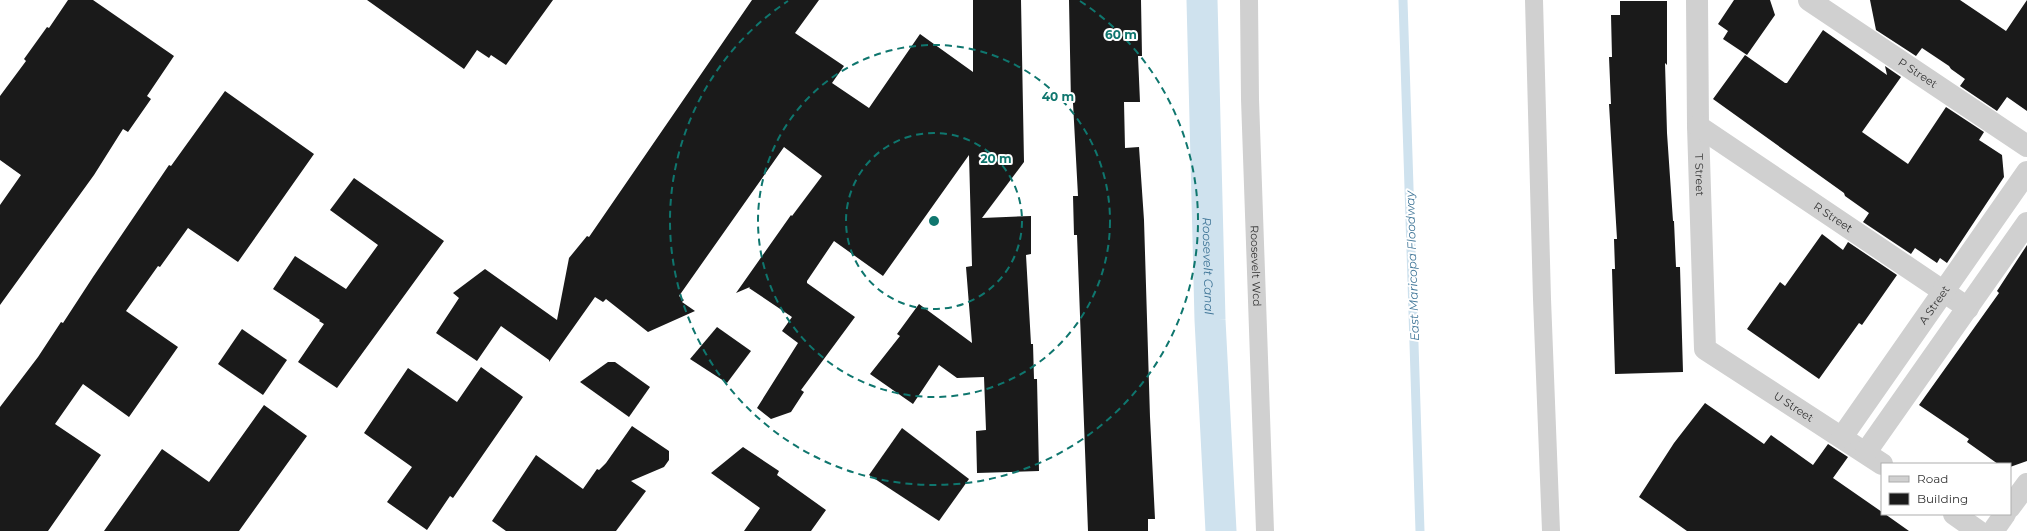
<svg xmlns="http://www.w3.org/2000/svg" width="2027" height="531" font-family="Montserrat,sans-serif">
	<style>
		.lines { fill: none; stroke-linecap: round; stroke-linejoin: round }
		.stream { stroke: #cfe2ee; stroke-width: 9 }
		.canal { stroke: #cfe2ee; stroke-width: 31 }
		.building { fill: #1a1a1a }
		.lane { stroke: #d0d0d0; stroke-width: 18 }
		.street { stroke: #d0d0d0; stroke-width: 22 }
		.ring { fill: none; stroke: #0f766e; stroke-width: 2; stroke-dasharray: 7 5 }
		.labels { text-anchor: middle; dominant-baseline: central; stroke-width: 4; stroke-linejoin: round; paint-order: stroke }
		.street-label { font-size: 11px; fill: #333; stroke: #fff }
		.water-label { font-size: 12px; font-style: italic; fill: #3f7597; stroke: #fff }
		.centre { fill: #0f766e; stroke: #fff; stroke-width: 2 }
		.ring-label { font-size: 12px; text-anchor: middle; font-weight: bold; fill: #0f766e; stroke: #fff; stroke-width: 4; stroke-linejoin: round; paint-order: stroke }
	</style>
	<rect width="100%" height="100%" fill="#fff"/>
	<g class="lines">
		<!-- stream -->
		<polyline class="stream" points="1403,0 1420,531"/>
		<!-- canal -->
		<path class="canal" id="s1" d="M1202 0 1210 320 1221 531"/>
	</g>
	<!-- building -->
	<g class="building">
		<polygon points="68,0 93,0 174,56 147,96 151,99 128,132 123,129 94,175 0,305 0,205 21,175 0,160 0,96 26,61 24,59 47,27 49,28"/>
		<polygon points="367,0 553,0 506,65 491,55 489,58 477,50 464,69"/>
		<polygon points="752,0 819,0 795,33 844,66 832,83 869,108 920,34 973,72 973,0 1021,0 1024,162 982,218 1031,216 1031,254 1026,255 1031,344 1033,344 1034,379 1037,379 1039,471 977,473 976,431 986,430 984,377 957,378 939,365 913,404 870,374 900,336 897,334 919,304 972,343 966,267 972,266 969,155 883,276 834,241 807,281 807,283 855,317 801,390 804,392 791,412 771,419 757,408 798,343 782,331 792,317 749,288 750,287 736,293 791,215 792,216 822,176 784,147 679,296 684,300 682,302 695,311 648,332 606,299 603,302 595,297 549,362 549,360 501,326 477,361 436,333 459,298 453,293 485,269 557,320 569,258 587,236 589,237"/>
		<polygon points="1069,0 1141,0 1142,56 1138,56 1140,102 1124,102 1125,148 1139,147 1144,220 1150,417 1155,519 1148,519 1148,531 1088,531 1077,235 1074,235 1073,196 1078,196 1073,103 1071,103"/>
		<polygon points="1734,0 1770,0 1775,15 1747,55 1723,39 1728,31 1718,24"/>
		<polygon points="1870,0 1960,0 2006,31 2027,0 2027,111 2007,97 1997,111 1960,86 1965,79 1951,69 1949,66 1922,48 1916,56 1876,30"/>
		<polygon points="1620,1 1667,1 1667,65 1665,63 1667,133 1673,221 1674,221 1676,267 1680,267 1683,372 1615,374 1612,269 1615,269 1614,239 1617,239 1609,104 1611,104 1609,57 1612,57 1611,15 1620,15"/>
		<polygon points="1823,30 1887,75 1885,66 1901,77 1862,132 1908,164 1946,107 1984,132 1979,140 2002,155 2004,177 1947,263 1940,258 1937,263 1915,248 1911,254 1863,222 1869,213 1845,196 1844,193 1713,99 1745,55 1785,83 1787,83"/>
		<polygon points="225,91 314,154 238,262 188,228 160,267 158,266 126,311 178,347 129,417 83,384 55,424 101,455 48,531 0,531 0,407 38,357 61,322 63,323 93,277 169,165 171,166"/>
		<polygon points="354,178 444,241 337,388 298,362 324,324 319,321 320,320 273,289 295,256 346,289 378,245 330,210"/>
		<polygon points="1822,234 1843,250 1848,242 1897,275 1862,325 1859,323 1819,379 1747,329 1780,282 1785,286"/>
		<polygon points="2027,245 2027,461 2010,467 2010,464 1998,464 1967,442 1969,439 1919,405 1999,293 1997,291"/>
		<polygon points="717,327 751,351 727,383 690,359"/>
		<polygon points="242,329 287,360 263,395 218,364"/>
		<polygon points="608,362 615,362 650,387 629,417 580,382"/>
		<polygon points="481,367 523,397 453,498 450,496 427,530 387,502 412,467 364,433 408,368 457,402"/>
		<polygon points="1705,403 1764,444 1771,435 1813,465 1828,444 1848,457 1833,478 1882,512 1882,514 1885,514 1909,531 1687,531 1639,497 1674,443"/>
		<polygon points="264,405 307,436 239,531 104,531 162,449 209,482"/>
		<polygon points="632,426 669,451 669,460 664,467 631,481 646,491 616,531 506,531 492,521 536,455 583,489 597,469 599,470 606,463"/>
		<polygon points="902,428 969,479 939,521 869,475"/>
		<polygon points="743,447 779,471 777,475 826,510 811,531 744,531 760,508 711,473"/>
	</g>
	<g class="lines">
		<!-- lane -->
		<g class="lane">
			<path id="s2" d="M1249 0 1250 99 1265 531"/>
			<polyline points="1534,0 1542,299 1551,531"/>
		</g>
		<!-- street -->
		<g class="street">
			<path id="s3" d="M1697 0 1698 126 1705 349 1882 464"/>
			<path id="s4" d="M1809 0 2027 146"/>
			<path id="s5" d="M1698 126 1968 308"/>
			<path id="s6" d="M1842 437 2027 172"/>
			<polyline points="1866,452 2027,223"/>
			<polyline points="2010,507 2027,484"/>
			<polyline points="1954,514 1978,531"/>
			<polyline points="1993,531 2005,514"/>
		</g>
	</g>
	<!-- distance rings -->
	<g class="ring">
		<circle cx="934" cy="221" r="88"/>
		<circle cx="934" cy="221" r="176"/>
		<path d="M1080 1A264 264 0 1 1 788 1"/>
	</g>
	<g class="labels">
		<!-- street labels -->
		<g class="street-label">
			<text stroke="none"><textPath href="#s4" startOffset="131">P Street</textPath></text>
			<text stroke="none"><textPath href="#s3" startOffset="175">T Street</textPath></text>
			<text stroke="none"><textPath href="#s5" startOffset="163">R Street</textPath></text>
			<text stroke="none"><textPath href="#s2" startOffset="266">Roosevelt Wcd</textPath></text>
			<text stroke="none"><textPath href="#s6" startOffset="161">A Street</textPath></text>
			<text stroke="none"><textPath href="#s3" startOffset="455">U Street</textPath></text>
		</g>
		<!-- water labels -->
		<g class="water-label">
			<text stroke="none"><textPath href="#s1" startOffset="266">Roosevelt Canal</textPath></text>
			<text transform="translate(1412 266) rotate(-92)">East Maricopa Floodway</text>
		</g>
	</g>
	<circle cx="934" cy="221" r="6" class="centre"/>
	<g class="ring-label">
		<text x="1121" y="39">60 m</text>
		<text x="1058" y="101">40 m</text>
		<text x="996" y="163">20 m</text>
	</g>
	<!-- legend -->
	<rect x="1881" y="463" width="130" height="52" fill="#ffffff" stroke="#adadad"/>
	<rect x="1889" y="476" width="20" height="6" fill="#d0d0d0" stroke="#adadad"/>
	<text x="1917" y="483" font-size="12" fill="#333333">Road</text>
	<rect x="1889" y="493" width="20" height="12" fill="#1a1a1a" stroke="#adadad"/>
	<text x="1917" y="503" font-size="12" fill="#333333">Building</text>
</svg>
